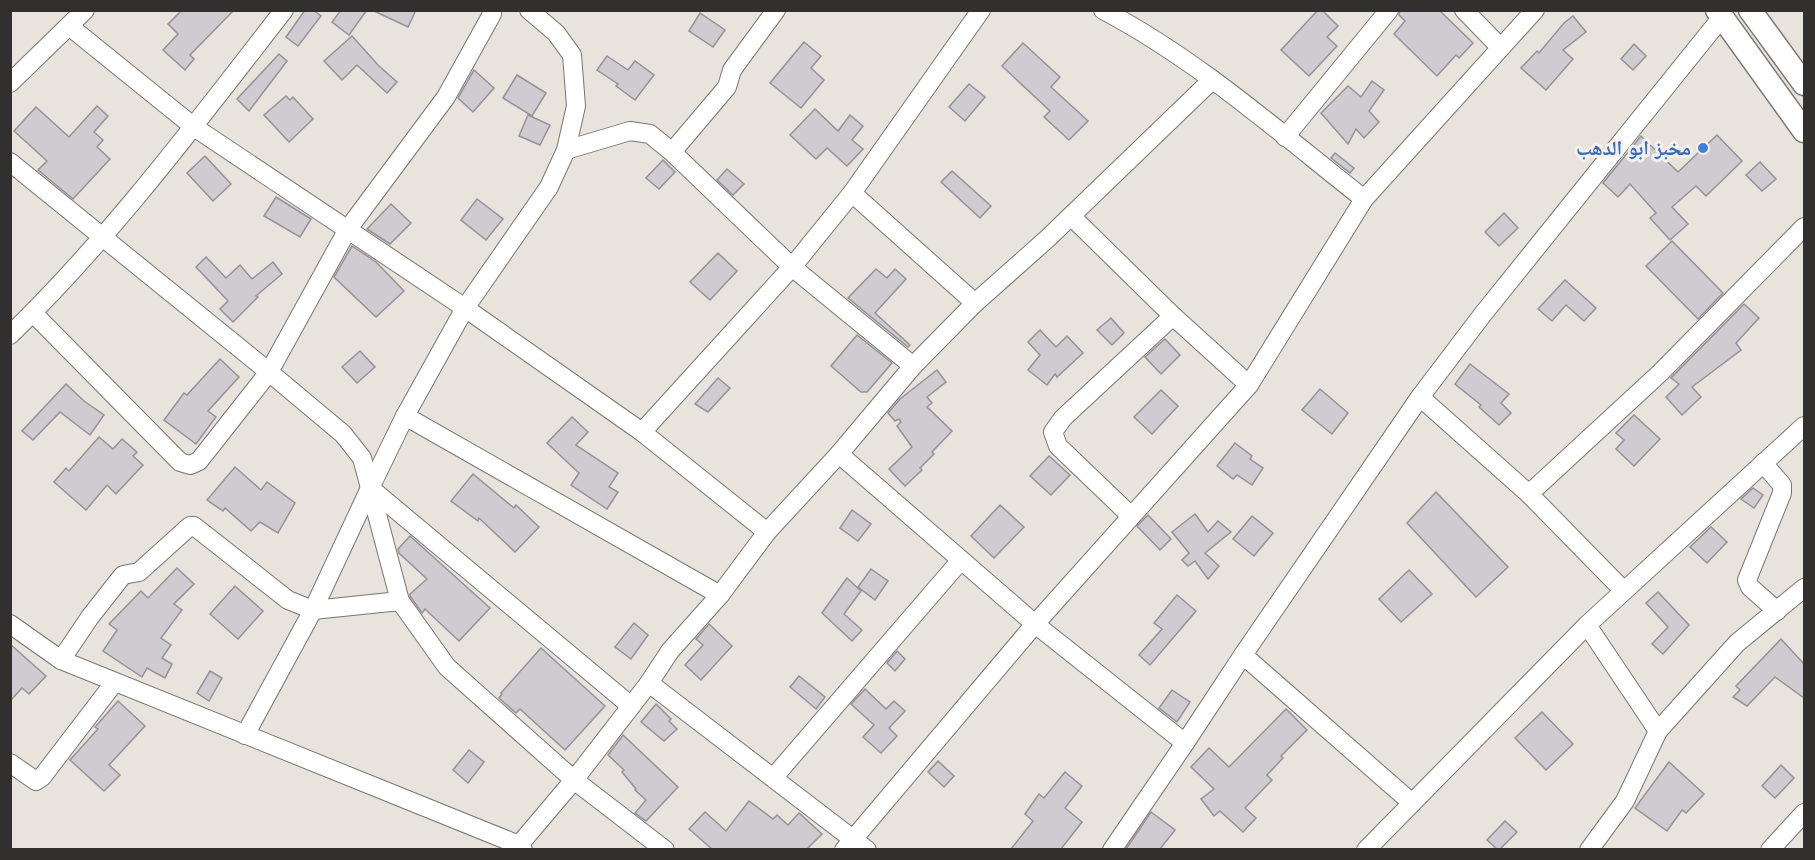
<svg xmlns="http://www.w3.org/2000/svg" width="1815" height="860" font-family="'Work Sans','Noto Naskh Arabic',sans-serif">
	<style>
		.building { fill: #d0cbd1; stroke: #959196; stroke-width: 1.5 }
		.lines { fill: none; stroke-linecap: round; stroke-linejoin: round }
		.minor-casing { stroke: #797570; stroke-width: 20 }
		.major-casing { stroke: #797570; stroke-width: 25 }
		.minor { stroke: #fff; stroke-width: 18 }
		.major { stroke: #fff; stroke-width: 22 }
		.shop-dot { fill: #3f7fe0; stroke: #f5f0ea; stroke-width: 2 }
		.labels { text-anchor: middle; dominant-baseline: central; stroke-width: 6; stroke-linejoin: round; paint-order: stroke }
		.shop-label { font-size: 20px; font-weight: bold; fill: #366cbe; stroke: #f5f0ea; text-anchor: end }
	</style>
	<rect width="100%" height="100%" fill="#e8e3dd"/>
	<!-- building -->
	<g class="building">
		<polygon points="182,10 234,10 190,55 194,59 185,70 163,50 178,34 168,24"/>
		<polygon points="305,10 313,10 321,16 298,46 286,37"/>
		<polygon points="341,10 367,10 349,35 332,22"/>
		<polygon points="372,10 416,10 408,27"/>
		<polygon points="1318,10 1322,10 1338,26 1327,37 1337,46 1309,76 1281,50"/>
		<polygon points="1400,10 1439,10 1473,43 1459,58 1456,55 1437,76 1394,34 1405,21 1399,15"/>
		<polygon points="700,13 725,30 713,47 689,31"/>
		<polygon points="1573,16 1586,32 1563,50 1573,59 1546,90 1521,68 1537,51 1539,53 1564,23"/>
		<polygon points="352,36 378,65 397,82 387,93 357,65 342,80 324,61"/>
		<polygon points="804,42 821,56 811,68 824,80 801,108 770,83"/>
		<polygon points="1023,43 1060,77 1051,87 1088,121 1069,140 1044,117 1050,111 1002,66"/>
		<polygon points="1634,44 1646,56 1633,70 1621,59"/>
		<polygon points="279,54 287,61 249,111 237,99"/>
		<polygon points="607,56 628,70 635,61 654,75 635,100 616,86 618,84 597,70"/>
		<polygon points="474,70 494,88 473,112 458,98"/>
		<polygon points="517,75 546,93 532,116 503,98"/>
		<polygon points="1372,81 1384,90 1369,111 1379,122 1364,138 1356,129 1348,144 1321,113 1348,86 1361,97"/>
		<polygon points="969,84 985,97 965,121 949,107"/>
		<polygon points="286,96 290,100 293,97 313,119 289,142 264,115"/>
		<polygon points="97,106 108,116 94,132 103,140 97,147 110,159 73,199 38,170 47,161 14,131 36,107 69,137"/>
		<polygon points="815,109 838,131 850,115 863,126 852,140 863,149 847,166 827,148 816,159 790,135"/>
		<polygon points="528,115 550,125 540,145 519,136"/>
		<polygon points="1717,135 1742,161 1706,196 1696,186 1672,207 1688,224 1670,240 1650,218 1656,213 1630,184 1618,197 1603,183 1641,136 1678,172"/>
		<polygon points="1335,153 1354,168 1350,173 1331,158"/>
		<polygon points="205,156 231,184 213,201 187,173"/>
		<polygon points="663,160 675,172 659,189 646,178"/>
		<polygon points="1760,162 1776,179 1762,191 1746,175"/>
		<polygon points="727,169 744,184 733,195 717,180"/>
		<polygon points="952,171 991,206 980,218 941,182"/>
		<polygon points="276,197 311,219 300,237 264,216"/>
		<polygon points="477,199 503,219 486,240 461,220"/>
		<polygon points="391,204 411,223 390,244 367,229"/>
		<polygon points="1504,213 1518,228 1499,246 1485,232"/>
		<polygon points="1672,241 1723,293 1698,319 1646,266"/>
		<polygon points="352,246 376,262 404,291 376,317 334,277"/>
		<polygon points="718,253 737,271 710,300 690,282"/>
		<polygon points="206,257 226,278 240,265 252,279 273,262 282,274 256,296 258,297 233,322 220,309 228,301 196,267"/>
		<polygon points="876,269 887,278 895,269 906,279 875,313 910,345 908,347 848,298"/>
		<polygon points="1565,280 1596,308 1584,321 1566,305 1552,321 1538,309"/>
		<polygon points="1744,304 1759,318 1736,343 1741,350 1692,387 1701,397 1682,415 1666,397 1679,384 1671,378"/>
		<polygon points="1111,318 1124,333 1112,345 1097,330"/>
		<polygon points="1040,330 1056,347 1067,336 1083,353 1057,377 1055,374 1047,385 1028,370 1040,355 1028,342"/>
		<polygon points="857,335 892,363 867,392 861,392 831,366"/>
		<polygon points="1165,339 1180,355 1161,374 1145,357"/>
		<polygon points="360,351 375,367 357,383 342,367"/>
		<polygon points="220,359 239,377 208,411 216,417 196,444 164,420 184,393 187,395"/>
		<polygon points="1470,364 1509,394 1501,403 1511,413 1499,425 1479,407 1481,405 1455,384"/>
		<polygon points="937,370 946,382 927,397 932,403 927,407 952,431 932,452 934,454 920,468 922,470 905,486 889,469 912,447 897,426 901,422 899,419 895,421 888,413 900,399"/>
		<polygon points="718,378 730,388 708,412 695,404"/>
		<polygon points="66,384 84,401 104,415 90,435 60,412 33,440 22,431"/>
		<polygon points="1320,389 1348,413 1332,434 1302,410"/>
		<polygon points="1161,390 1178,406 1152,434 1134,417"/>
		<polygon points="1634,415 1660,439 1634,466 1616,449 1624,440 1616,433"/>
		<polygon points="572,417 588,432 576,445 618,473 609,487 618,492 607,509 571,485 579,473 547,443"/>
		<polygon points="99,437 113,449 122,439 137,452 133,456 143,465 116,494 107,485 86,510 54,482 66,468 69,471"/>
		<polygon points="1235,443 1252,456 1250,459 1263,468 1252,485 1237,475 1233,479 1217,466"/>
		<polygon points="1049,456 1070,475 1051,495 1030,476"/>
		<polygon points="235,467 261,490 267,482 295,503 278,533 260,522 251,531 225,508 223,511 207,500"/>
		<polygon points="473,474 514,508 516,505 539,527 515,552 479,518 478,521 451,501"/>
		<polygon points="1753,488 1763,495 1754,508 1741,499"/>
		<polygon points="1436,492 1508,567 1476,597 1407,523"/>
		<polygon points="1000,505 1024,527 994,558 971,536"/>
		<polygon points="852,510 871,524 858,541 840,528"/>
		<polygon points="1195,514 1208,532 1218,521 1231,532 1205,553 1219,566 1208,579 1195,561 1188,566 1182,560 1189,553 1172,532"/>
		<polygon points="1148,515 1171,539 1160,550 1137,526"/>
		<polygon points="1252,516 1273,533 1254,556 1233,539"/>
		<polygon points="1711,527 1727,542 1707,563 1690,547"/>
		<polygon points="410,536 490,608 459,641 425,609 422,613 410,596 410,594 427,579 399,553 398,549"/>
		<polygon points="177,568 194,584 174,604 182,610 161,638 171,645 162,658 172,664 165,678 147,668 142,677 103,651 117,630 109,624 141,591 148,598"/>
		<polygon points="871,569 888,581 875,600 858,587"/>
		<polygon points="1409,570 1432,594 1401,622 1379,599"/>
		<polygon points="847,578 861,591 844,614 862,630 852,641 822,613"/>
		<polygon points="235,586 263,611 238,639 210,614"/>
		<polygon points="1658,592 1689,625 1663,654 1652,644 1668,627 1646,603"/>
		<polygon points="1177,595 1196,611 1150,665 1139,655 1162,629 1154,623"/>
		<polygon points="634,623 648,635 631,659 615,647"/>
		<polygon points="709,624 732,646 701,680 685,665 703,645 696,639"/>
		<polygon points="1781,639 1804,664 1804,698 1775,677 1747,706 1733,697 1740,690 1736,686"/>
		<polygon points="10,644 46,676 29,694 22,688 10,701"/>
		<polygon points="541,648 605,706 565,750 520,709 516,713 499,698 502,694 501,693"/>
		<polygon points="897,651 905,659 895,671 887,663"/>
		<polygon points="210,671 222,678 209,701 197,693"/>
		<polygon points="799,676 825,697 816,709 790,687"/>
		<polygon points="865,689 886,709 894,701 905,711 889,728 897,736 881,753 863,737 874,725 851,704"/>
		<polygon points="1172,690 1190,702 1177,722 1159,708"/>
		<polygon points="118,701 145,726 109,765 120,775 104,791 70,760 98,729 95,727"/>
		<polygon points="656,704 671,719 669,721 677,729 664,741 641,722"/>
		<polygon points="1286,709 1307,730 1281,756 1283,758 1267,775 1272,780 1245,808 1256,818 1243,832 1220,811 1214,816 1201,799 1214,789 1191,767 1209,748 1229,767"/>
		<polygon points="1542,712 1573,744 1546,770 1515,738"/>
		<polygon points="623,735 678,787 646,821 635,813 646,800 635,790 636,789 622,772 624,770 608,755"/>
		<polygon points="469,750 484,762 468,783 453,770"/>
		<polygon points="938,761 954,776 944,787 928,772"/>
		<polygon points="1669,762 1704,794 1686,813 1682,810 1667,831 1635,808"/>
		<polygon points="1781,765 1794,778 1775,798 1762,786"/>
		<polygon points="1065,772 1082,786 1065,808 1082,822 1061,849 1011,849 1033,821 1025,814 1039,794 1044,798"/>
		<polygon points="749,801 773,819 777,815 788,825 799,813 822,834 807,849 712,849 689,829 705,812 726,831"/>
		<polygon points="1151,812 1175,830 1160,849 1126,849"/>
		<polygon points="1505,821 1517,832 1500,849 1497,849 1487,840"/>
	</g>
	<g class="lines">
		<!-- minor casing -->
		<g class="minor-casing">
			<g id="minor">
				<path d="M1103 10C1198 60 1280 133 1364 199"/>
				<polyline points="1464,10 1500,47"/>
				<polyline points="69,26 194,127 465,308 642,432 767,532"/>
				<polyline points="10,83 85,10"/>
				<polyline points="1285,137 1389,10"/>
				<polyline points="566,150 630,131 650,134 672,152 792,267 913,366"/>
				<polyline points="672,152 727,87 732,70 776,10"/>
				<polyline points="10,162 269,372 343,434 362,458 370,488 631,706"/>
				<polyline points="852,193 975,303"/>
				<polyline points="1071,216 1173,316 1249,385"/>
				<polyline points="33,313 180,462 190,465 199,461 269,372 348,229 446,97 492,14"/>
				<path d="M10 335C112 236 197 122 284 10"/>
				<polyline points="1420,397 1529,494 1623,590"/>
				<polyline points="405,416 720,595"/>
				<polyline points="642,432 792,267 852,193 981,10"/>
				<polyline points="839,454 1035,624 1185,743"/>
				<polyline points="1763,463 1782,485 1782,493 1747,580 1750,587 1777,611"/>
				<polyline points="1529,494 1660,373 1804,227"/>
				<polyline points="1131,516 1058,446 1053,432 1063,418 1173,316"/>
				<polyline points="400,601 370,488 405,416 465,308 549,187 566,150 576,106 572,55 556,33 529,10"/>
				<polyline points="10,624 61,660 519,845 523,850"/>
				<polyline points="1587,625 1658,731"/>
				<polyline points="1243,655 1412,803"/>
				<polyline points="61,660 90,617 123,575 139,572 190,526 194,526 288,600 313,610 400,601 447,667 574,780 665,850"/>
				<polyline points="649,683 867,850"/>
				<polyline points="245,735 313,610 370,488"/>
				<polyline points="10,763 36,781 42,777 114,683"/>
				<polyline points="773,778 961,560"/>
				<polyline points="519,845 574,780 649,683 670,651 720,595 767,532 839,454 913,366 975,303 1047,239 1212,80"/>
				<polyline points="844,850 1035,624 1249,385 1364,199 1535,10"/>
				<polyline points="1112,850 1185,743 1243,655 1420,397 1483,314 1722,17"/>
				<polyline points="1366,850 1587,625 1804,426"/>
				<polyline points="1589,850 1625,801 1658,731 1737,643 1804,588"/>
				<polyline points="1770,850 1804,813"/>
			</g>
		</g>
		<!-- major casing -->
		<g class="major-casing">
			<g id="major">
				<polyline points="1717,10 1804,131"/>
				<polyline points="1750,10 1804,84"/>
			</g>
		</g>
		<!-- minor -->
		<use href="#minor" class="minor"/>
		<!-- major -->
		<use href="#major" class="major"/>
	</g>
	<!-- markers -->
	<circle class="shop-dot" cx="1703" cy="148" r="6"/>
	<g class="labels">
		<!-- shop labels -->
		<g class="shop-label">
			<text x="1691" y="148">مخبز ابو الدهب</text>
		</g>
	</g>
	<!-- border -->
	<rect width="1815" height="860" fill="none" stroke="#32302e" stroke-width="24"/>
</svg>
